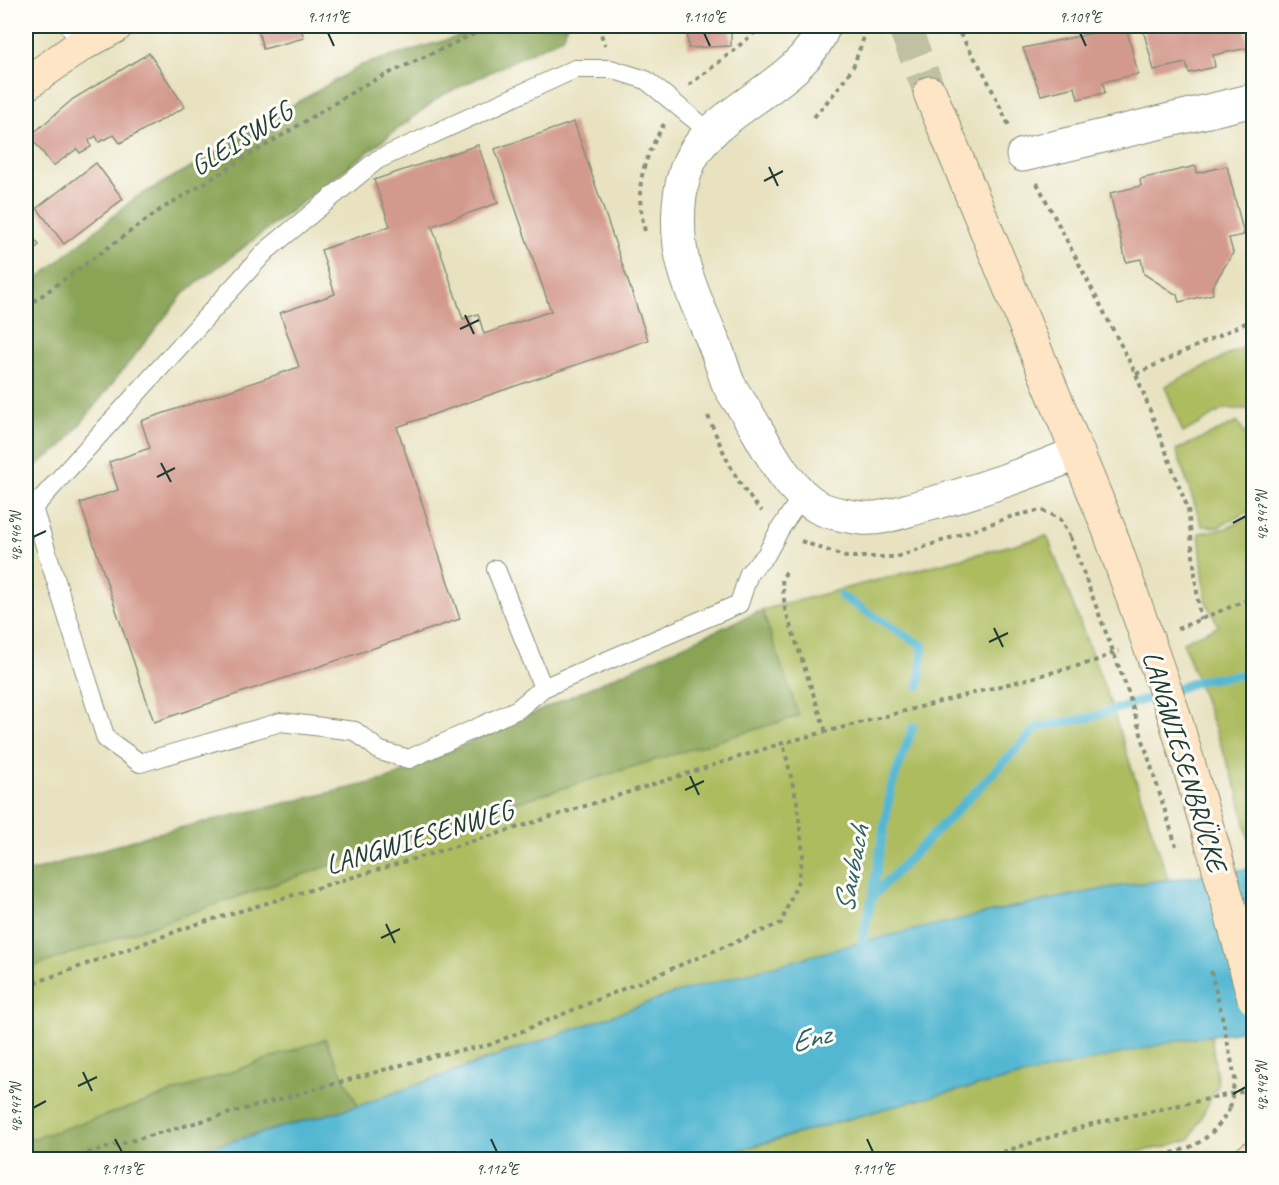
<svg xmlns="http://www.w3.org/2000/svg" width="1279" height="1185" font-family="Caveat,sans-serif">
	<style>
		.green { fill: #adbc5f; stroke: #667c4a; stroke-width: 1.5 }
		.forest { fill: #8aa456; stroke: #547045; stroke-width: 1.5 }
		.water { fill: #52b7d1; stroke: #387a82; stroke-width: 1.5 }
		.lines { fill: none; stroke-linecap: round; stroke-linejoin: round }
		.stream { stroke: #52b7d1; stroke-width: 9 }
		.building { fill: #d3998d }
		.secondary-tunnel { stroke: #c0c1a4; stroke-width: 33; stroke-dasharray: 33 16; stroke-linecap: butt }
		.lane-casing { stroke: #84907a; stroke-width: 20 }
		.street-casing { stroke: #84907a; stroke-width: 35 }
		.secondary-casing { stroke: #84907a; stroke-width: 35 }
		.path { stroke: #84907a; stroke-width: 4; stroke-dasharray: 4.5 4.5; stroke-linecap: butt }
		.lane { stroke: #fff; stroke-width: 18 }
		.street { stroke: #fff; stroke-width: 33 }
		.secondary { stroke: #fde5c5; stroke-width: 33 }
		.secondary-bridge-casing { stroke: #84907a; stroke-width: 35; stroke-linecap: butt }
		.path-bridge { stroke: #84907a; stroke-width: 4; stroke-dasharray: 4.5 4.5; stroke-linecap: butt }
		.secondary-bridge { stroke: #fde5c5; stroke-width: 33 }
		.ticks { fill: none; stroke: #1f3d34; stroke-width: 2 }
		.labels { text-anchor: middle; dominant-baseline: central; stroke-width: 6; stroke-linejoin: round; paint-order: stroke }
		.street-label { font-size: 28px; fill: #1f3d34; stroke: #fdfcf7 }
		.water-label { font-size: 30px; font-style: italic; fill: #2e6263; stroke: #fdfcf7 }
		.neatline { fill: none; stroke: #1f3d34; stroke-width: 2 }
		.ticks-label { font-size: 15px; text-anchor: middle; fill: #1f3d34 }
	</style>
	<rect width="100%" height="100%" fill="#fdfcf7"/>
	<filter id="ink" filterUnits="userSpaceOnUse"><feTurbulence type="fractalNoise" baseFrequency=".0167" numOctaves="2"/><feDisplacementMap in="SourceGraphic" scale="12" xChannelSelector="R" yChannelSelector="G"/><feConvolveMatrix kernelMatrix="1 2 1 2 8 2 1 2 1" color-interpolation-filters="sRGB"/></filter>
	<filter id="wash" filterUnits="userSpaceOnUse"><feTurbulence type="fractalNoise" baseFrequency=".008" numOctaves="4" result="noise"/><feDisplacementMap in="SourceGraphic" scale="24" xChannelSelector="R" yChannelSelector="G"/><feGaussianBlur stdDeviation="1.35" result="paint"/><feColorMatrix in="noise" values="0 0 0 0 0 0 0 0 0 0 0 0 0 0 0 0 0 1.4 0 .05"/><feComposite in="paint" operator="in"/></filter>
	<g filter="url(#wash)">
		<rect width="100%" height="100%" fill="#e8e2c0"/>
		<!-- green -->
		<g class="green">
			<polygon points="1246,346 1253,347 1253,409 1224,409 1183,433 1165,386"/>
			<polygon points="1238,422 1251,444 1253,443 1253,509 1218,527 1202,526 1176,450"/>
			<polygon points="1253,514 1253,857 1238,792 1183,642 1219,626 1206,602 1199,533 1227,528"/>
			<polygon points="1047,536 1109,699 1168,879 1108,888 1000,910 506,1052 358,1106 325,1039 128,1108 26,1141 26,969 504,806 798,716 762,610"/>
			<polygon points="1211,1035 1218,1085 1190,1139 1165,1147 1088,1160 707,1160 912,1101 1032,1072 1181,1040"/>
		</g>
		<!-- forest -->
		<g class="forest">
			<polygon points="493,26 567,26 563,37 441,96 184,293 62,447 26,472 26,288 135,198 223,149 257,126 362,65"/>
			<polygon points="762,610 799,716 504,806 26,969 26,873 150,835 388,779"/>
			<polygon points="325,1039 358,1106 166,1159 26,1159 26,1141 128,1108"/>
		</g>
		<!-- water -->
		<polygon class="water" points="1253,868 1253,1029 1181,1040 912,1101 707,1159 166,1160 358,1106 675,993 862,942 1000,910 1108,888"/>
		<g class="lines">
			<!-- stream -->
			<g class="stream">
				<polyline points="841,596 923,646 919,686"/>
				<polyline points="872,897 1038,727 1093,717 1202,680 1248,674 1254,675"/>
				<polyline points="862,952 862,942 872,897 891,788 913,727"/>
			</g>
		</g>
		<g id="blocks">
			<!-- building -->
			<g class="building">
				<polygon points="257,26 300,26 304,38 263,49"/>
				<polygon points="687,26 731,26 731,46 688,48"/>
				<polygon points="1126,26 1138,74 1103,82 1105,93 1078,99 1075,87 1041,95 1023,48"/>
				<polygon points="1142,26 1245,26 1248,48 1213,55 1215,67 1189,73 1186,63 1154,70"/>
				<polygon points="149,53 185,107 120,143 114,135 99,142 96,136 89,140 91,147 80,153 77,149 53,166 30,136 73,99"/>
				<polygon points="574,122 648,340 397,427 460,619 154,722 80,503 118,490 109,462 150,448 141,421 299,367 280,313 335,294 321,250 390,226 374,180 478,145 498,203 432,226 463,319 478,314 484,334 551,311 495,149"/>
				<polygon points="96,163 123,199 64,244 37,208"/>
				<polygon points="1196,166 1197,173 1227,166 1244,235 1229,238 1233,253 1212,287 1213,294 1179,302 1177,295 1144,274 1141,259 1126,262 1110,193 1141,186 1140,179"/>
				<polygon points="26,229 39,245 26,256"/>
			</g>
		</g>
	</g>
	<g filter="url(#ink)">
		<use href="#blocks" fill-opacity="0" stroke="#84907a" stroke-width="1.5"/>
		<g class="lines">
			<!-- secondary-tunnel -->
			<polyline class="secondary-tunnel" points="904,26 930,93"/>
			<!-- lane casing -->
			<g class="lane-casing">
				<g id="lane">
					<polyline points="69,26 81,45"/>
					<polyline points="496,569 543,688 739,604 749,573 766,555 780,529 803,495"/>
					<polyline points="543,688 518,709 409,759 380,751 355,731 281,722 140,763 106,739 33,508 266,251 377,160 575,69 611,69 646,80 711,133"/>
				</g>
			</g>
			<!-- street casing -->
			<g class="street-casing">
				<g id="street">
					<path d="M824 26C800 90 707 108 686 170 678 194 677 221 680 246 684 277 699 308 711 336 718 351 722 367 728 383 734 395 743 406 750 418 768 448 786 488 818 507 826 512 851 517 862 518 880 520 901 512 919 507 973 493 1026 474 1078 453"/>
					<polyline points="1023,155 1254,100"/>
				</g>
			</g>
			<!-- secondary casing -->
			<g class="secondary-casing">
				<g id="secondary">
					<polyline points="26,84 81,45 116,26"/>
					<polyline points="930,93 1108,527"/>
					<polyline points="1250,1160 1254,1157"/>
				</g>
			</g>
			<!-- path -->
			<g class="path">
				<polyline points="598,26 605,45"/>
				<polyline points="860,26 868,27"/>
				<polyline points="955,26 985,75 1010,128"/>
				<polyline points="689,85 728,55 754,33 759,26"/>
				<polyline points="814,117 837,90 853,67 868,26"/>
				<polyline points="1037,183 1136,374 1188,509 1200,620"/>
				<path d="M645 231C634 186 642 163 664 124"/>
				<polyline points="26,307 160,210 366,84 491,26"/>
				<polyline points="1136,374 1250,321 1254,321"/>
				<path d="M708 416C723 451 735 484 762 511"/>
				<polyline points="801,541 846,557 896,557 1013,516 1041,510 1060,519 1070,537"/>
				<polyline points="786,572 782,580 785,609 826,732"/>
				<polyline points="1177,629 1254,597"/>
				<polyline points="26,986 194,925 516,828 783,743 1092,662 1119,651"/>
				<polyline points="71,1160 88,1153 437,1055 489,1045 781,923 798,881 803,854 797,802 783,743"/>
				<polyline points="977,1160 1092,1124 1254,1089"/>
				<path d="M1136 1160C1181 1151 1205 1151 1230 1108"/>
			</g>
			<!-- lane -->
			<use href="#lane" class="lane"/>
			<!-- street -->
			<use href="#street" class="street"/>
			<!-- secondary -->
			<use href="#secondary" class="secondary"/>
			<!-- secondary-bridge casing -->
			<g class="secondary-bridge-casing">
				<polyline id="secondary-bridge" points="1108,527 1174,715 1215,854 1254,998"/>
			</g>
			<!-- path-bridge -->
			<g class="path-bridge">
				<polyline points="1070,537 1126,686 1176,846"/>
				<polyline points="1211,971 1222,1016 1235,1078 1230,1108"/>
			</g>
			<!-- secondary-bridge -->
			<use href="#secondary-bridge" class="secondary-bridge"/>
		</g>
	</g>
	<!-- ticks -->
	<path class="ticks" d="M328 33 334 46M704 33 710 46M1080 33 1086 46M769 167 778 186M764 181 783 171M465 315 474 334M460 329 479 320M161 463 171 482M157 477 175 468M1233 523 1246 516M33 537 46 531M994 628 1003 647M989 642 1008 633M690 776 699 795M685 790 704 781M386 924 395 943M381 938 400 929M83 1072 92 1091M78 1086 97 1077M1233 1094 1246 1087M33 1108 46 1101M115 1139 122 1152M491 1139 497 1152M867 1139 873 1152"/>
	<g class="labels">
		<!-- street labels -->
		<g class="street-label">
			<text transform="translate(241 138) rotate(-32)">GLEISWEG</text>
			<text transform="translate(1185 761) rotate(73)">LANGWIESENBRÜCKE</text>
			<text transform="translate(419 837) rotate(-17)">LANGWIESENWEG</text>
		</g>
		<!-- water labels -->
		<g class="water-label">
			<text transform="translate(851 869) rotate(-79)">Saubach</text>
			<text transform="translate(810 1038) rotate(-14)">Enz</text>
		</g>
	</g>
	<!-- margin -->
	<rect width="1279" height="1185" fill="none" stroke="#fdfcf7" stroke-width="66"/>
	<rect x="33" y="33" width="1213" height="1119" class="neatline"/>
	<g class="ticks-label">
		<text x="328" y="22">9.111°E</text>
		<text x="704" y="22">9.110°E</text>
		<text x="1080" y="22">9.109°E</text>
		<text transform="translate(1262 516) rotate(-90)" y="5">48.947°N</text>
		<text transform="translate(16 537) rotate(-90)" y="5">48.946°N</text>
		<text transform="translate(1262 1087) rotate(-90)" y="5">48.948°N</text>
		<text transform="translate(16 1108) rotate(-90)" y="5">48.947°N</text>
		<text x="122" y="1174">9.113°E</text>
		<text x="497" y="1174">9.112°E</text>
		<text x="873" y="1174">9.111°E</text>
	</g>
</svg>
